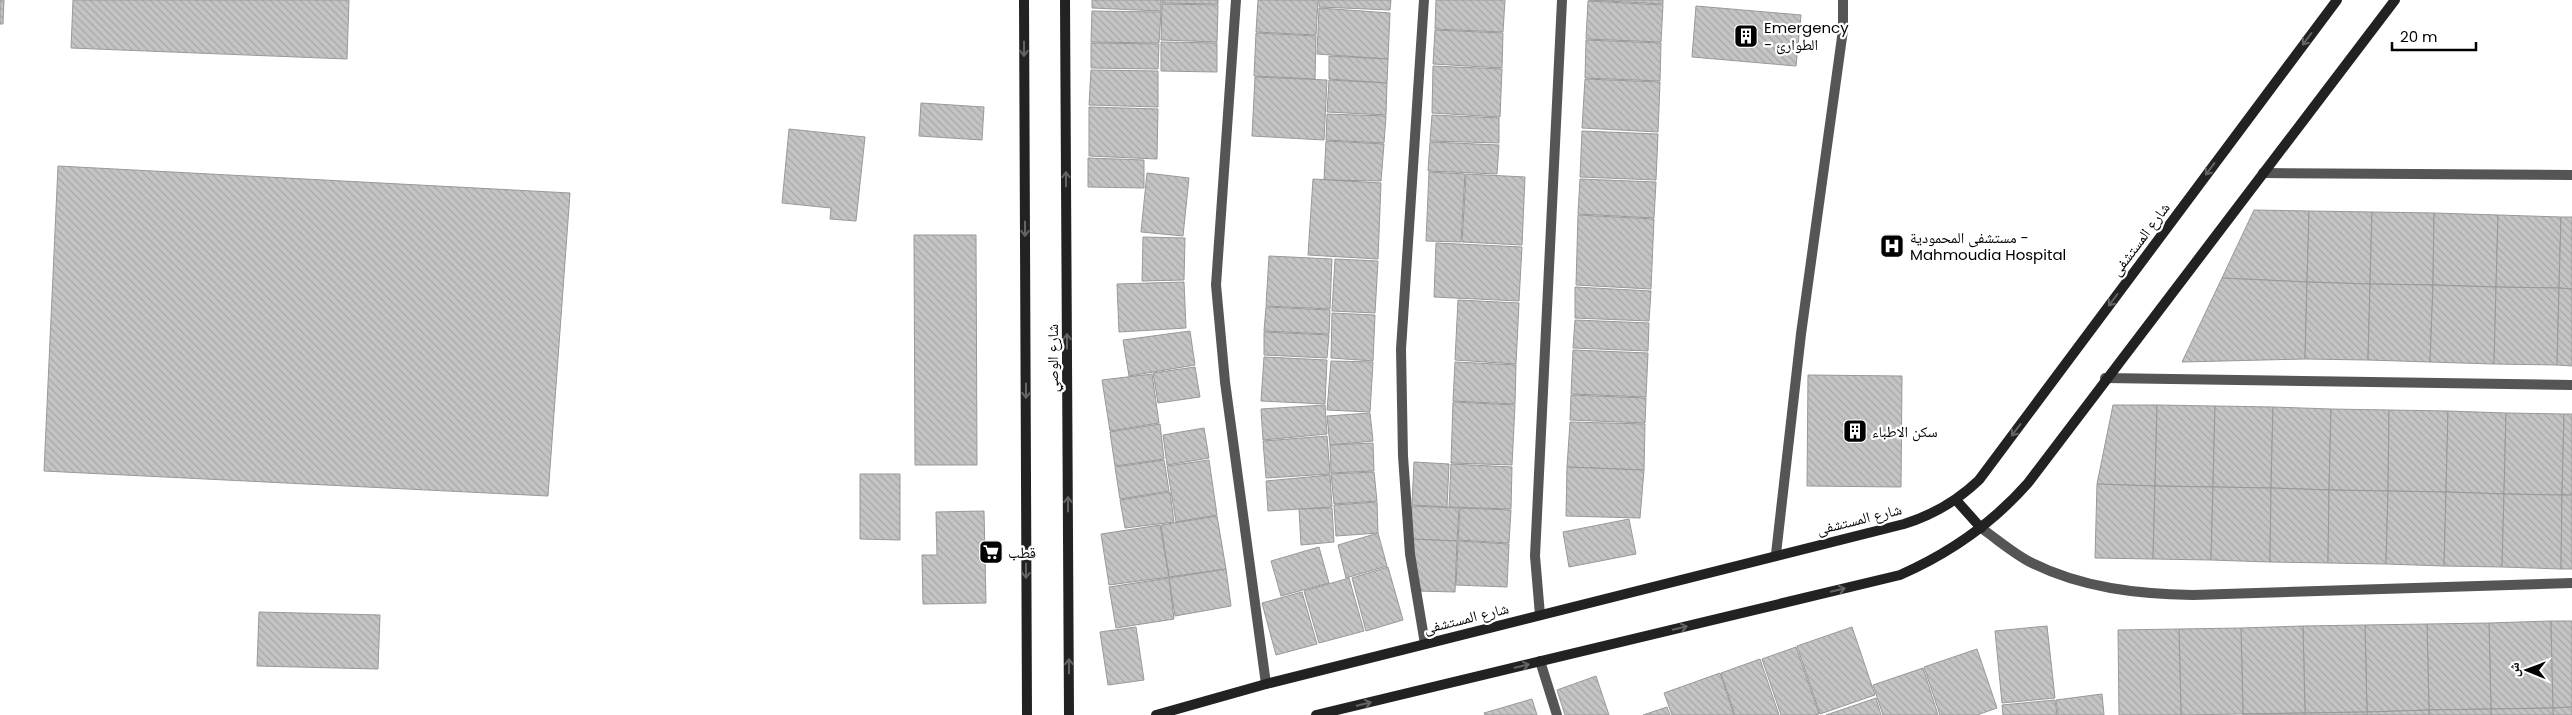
<svg xmlns="http://www.w3.org/2000/svg" width="2572" height="715" font-family="Poppins,'Noto Naskh Arabic',sans-serif">
	<style>
		.building { fill: url(#building-back-hatch); stroke: #999 }
		.lines { fill: none; stroke-linecap: round; stroke-linejoin: round }
		.street { stroke: #555; stroke-width: 10 }
		.secondary { stroke: #222; stroke-width: 10 }
		.oneway { stroke: #646464 }
		.labels { text-anchor: middle; dominant-baseline: central; stroke-width: 4.5; stroke-linejoin: round; paint-order: stroke }
		.poi-label { font-size: 15px; fill: #000; stroke: #fff; text-anchor: start }
		.street-label { font-size: 15px; fill: #000; stroke: #fff }
	</style>
	<defs>
		<pattern id="building-back-hatch" width="6" height="6" patternUnits="userSpaceOnUse" patternTransform="scale(1.25)"><rect width="6" height="6" fill="#c4c4c4"/><path d="M-1 5l2 2M0 0l6 6M5-1l2 2" fill="none" stroke="#a7a7a7"/></pattern>
	</defs>
	<rect width="100%" height="100%" fill="#fff"/>
	<!-- building -->
	<g class="building">
		<polygon points="0,0 4,0 3,24 0,24"/>
		<polygon points="73,0 349,0 347,59 71,48"/>
		<polygon points="1092,0 1161,0 1161,11 1092,8"/>
		<polygon points="1162,0 1218,0 1218,4 1162,3"/>
		<polygon points="1258,0 1318,0 1316,35 1256,32"/>
		<polygon points="1319,0 1391,0 1390,10 1319,7"/>
		<polygon points="1436,0 1505,0 1503,32 1435,29"/>
		<polygon points="1588,0 1663,0 1663,4"/>
		<polygon points="1588,1 1663,5 1661,42 1586,39"/>
		<polygon points="1162,4 1218,5 1217,42 1161,40"/>
		<polygon points="1696,6 1801,15 1796,66 1692,57"/>
		<polygon points="1319,8 1390,13 1388,59 1317,54"/>
		<polygon points="1092,11 1161,12 1159,43 1091,42"/>
		<polygon points="1435,30 1503,33 1502,68 1433,64"/>
		<polygon points="1256,33 1316,36 1315,79 1254,76"/>
		<polygon points="1586,40 1661,43 1660,81 1585,78"/>
		<polygon points="1161,42 1217,43 1217,72 1161,71"/>
		<polygon points="1091,43 1159,44 1158,69 1091,68"/>
		<polygon points="1329,56 1388,59 1387,83 1329,79"/>
		<polygon points="1433,66 1502,69 1500,117 1432,113"/>
		<polygon points="1091,70 1158,71 1158,107 1089,105"/>
		<polygon points="1255,77 1327,80 1324,140 1252,136"/>
		<polygon points="1585,79 1660,82 1658,132 1582,128"/>
		<polygon points="1329,80 1387,83 1386,115 1327,112"/>
		<polygon points="921,103 984,107 982,140 919,136"/>
		<polygon points="1089,107 1158,109 1157,159 1089,156"/>
		<polygon points="1327,114 1386,116 1384,143 1326,140"/>
		<polygon points="1432,115 1499,118 1499,143 1430,141"/>
		<polygon points="789,129 865,137 856,221 830,219 831,208 782,203"/>
		<polygon points="1582,131 1658,134 1656,180 1580,177"/>
		<polygon points="1326,141 1384,144 1381,181 1324,180"/>
		<polygon points="1430,142 1499,145 1497,174 1428,171"/>
		<polygon points="1088,158 1144,160 1144,188 1088,187"/>
		<polygon points="58,166 570,193 548,496 44,471"/>
		<polygon points="1429,172 1465,174 1461,242 1426,241"/>
		<polygon points="1147,173 1189,178 1183,236 1141,232"/>
		<polygon points="1466,174 1525,177 1522,245 1462,242"/>
		<polygon points="1313,179 1381,183 1378,259 1308,255"/>
		<polygon points="1580,179 1656,182 1654,218 1578,214"/>
		<polygon points="2254,210 2309,211 2307,282 2222,278"/>
		<polygon points="2309,211 2372,212 2370,284 2307,282"/>
		<polygon points="2372,212 2434,213 2433,285 2370,284"/>
		<polygon points="2434,213 2498,215 2496,287 2433,285"/>
		<polygon points="1578,215 1654,219 1651,289 1576,285"/>
		<polygon points="2498,215 2561,217 2559,288 2496,287"/>
		<polygon points="2561,217 2572,217 2572,289 2559,288"/>
		<polygon points="914,235 976,235 977,465 915,465"/>
		<polygon points="1143,237 1185,238 1184,280 1142,281"/>
		<polygon points="1436,243 1522,247 1519,301 1434,297"/>
		<polygon points="1269,256 1332,259 1330,309 1266,306"/>
		<polygon points="1335,259 1378,261 1375,313 1332,311"/>
		<polygon points="2222,278 2307,282 2305,359 2182,362"/>
		<polygon points="1184,282 1186,328 1119,332 1117,284"/>
		<polygon points="2307,282 2370,284 2368,360 2305,359"/>
		<polygon points="2370,284 2433,285 2430,362 2368,360"/>
		<polygon points="2433,285 2496,287 2494,364 2430,362"/>
		<polygon points="1575,287 1651,291 1649,321 1575,318"/>
		<polygon points="2496,287 2559,288 2557,365 2494,364"/>
		<polygon points="2559,288 2572,289 2572,366 2557,365"/>
		<polygon points="1458,300 1519,303 1516,364 1455,360"/>
		<polygon points="1266,307 1330,310 1329,334 1264,331"/>
		<polygon points="1332,313 1375,315 1373,361 1331,358"/>
		<polygon points="1575,320 1649,323 1648,351 1573,348"/>
		<polygon points="1190,331 1195,365 1129,376 1123,340"/>
		<polygon points="1264,332 1329,335 1327,358 1264,355"/>
		<polygon points="1573,350 1648,353 1646,397 1571,394"/>
		<polygon points="1264,357 1327,360 1325,404 1261,401"/>
		<polygon points="1331,361 1373,362 1370,412 1327,410"/>
		<polygon points="1455,362 1516,365 1515,404 1453,401"/>
		<polygon points="1195,367 1200,397 1158,403 1153,373"/>
		<polygon points="1152,374 1159,423 1110,431 1102,380"/>
		<polygon points="1808,375 1902,376 1901,487 1807,486"/>
		<polygon points="1571,395 1646,398 1645,423 1570,420"/>
		<polygon points="1453,402 1515,405 1512,465 1451,463"/>
		<polygon points="1325,405 1327,434 1263,440 1261,409"/>
		<polygon points="2113,405 2157,405 2155,486 2097,484"/>
		<polygon points="2157,405 2215,406 2213,487 2155,486"/>
		<polygon points="2215,406 2273,407 2271,488 2213,487"/>
		<polygon points="2273,407 2331,409 2329,490 2271,488"/>
		<polygon points="2331,409 2389,410 2388,491 2329,490"/>
		<polygon points="2389,410 2448,411 2446,492 2388,491"/>
		<polygon points="2448,411 2506,413 2504,494 2446,492"/>
		<polygon points="1370,413 1373,441 1330,445 1327,416"/>
		<polygon points="2506,413 2564,414 2562,495 2504,494"/>
		<polygon points="2564,414 2572,414 2572,495 2562,495"/>
		<polygon points="1570,422 1645,424 1644,470 1567,467"/>
		<polygon points="1160,424 1164,459 1115,466 1110,432"/>
		<polygon points="1204,428 1209,458 1167,465 1163,435"/>
		<polygon points="1327,436 1330,474 1266,478 1263,441"/>
		<polygon points="1373,443 1374,471 1331,473 1330,445"/>
		<polygon points="1164,460 1169,491 1120,499 1115,467"/>
		<polygon points="1209,460 1217,515 1176,522 1167,466"/>
		<polygon points="1414,462 1449,464 1447,507 1412,505"/>
		<polygon points="1451,464 1512,467 1511,509 1449,507"/>
		<polygon points="1567,467 1644,470 1640,518 1566,516"/>
		<polygon points="1374,472 1377,501 1334,504 1331,474"/>
		<polygon points="860,474 900,474 900,540 860,539"/>
		<polygon points="1330,475 1332,507 1268,511 1266,481"/>
		<polygon points="2097,484 2155,486 2153,559 2095,558"/>
		<polygon points="2155,486 2213,487 2211,560 2153,559"/>
		<polygon points="2213,487 2271,488 2270,562 2211,560"/>
		<polygon points="2271,488 2329,490 2328,563 2270,562"/>
		<polygon points="2329,490 2388,491 2386,564 2328,563"/>
		<polygon points="2388,491 2446,492 2444,566 2386,564"/>
		<polygon points="1170,492 1174,522 1125,528 1120,500"/>
		<polygon points="2446,492 2504,494 2502,567 2444,566"/>
		<polygon points="2504,494 2562,495 2561,569 2502,567"/>
		<polygon points="2562,495 2572,495 2572,569 2561,569"/>
		<polygon points="1377,502 1378,533 1336,536 1334,505"/>
		<polygon points="1412,506 1459,508 1457,541 1410,539"/>
		<polygon points="1332,508 1334,542 1301,545 1299,509"/>
		<polygon points="1460,508 1511,510 1509,543 1458,540"/>
		<polygon points="984,511 986,603 923,604 922,555 937,555 936,512"/>
		<polygon points="1217,516 1226,569 1169,577 1161,525"/>
		<polygon points="1629,519 1636,554 1569,567 1563,532"/>
		<polygon points="1160,525 1169,577 1109,585 1101,534"/>
		<polygon points="1378,533 1387,566 1346,578 1338,545"/>
		<polygon points="1410,539 1457,541 1455,592 1418,591"/>
		<polygon points="1458,541 1509,544 1507,587 1456,585"/>
		<polygon points="1319,547 1329,583 1281,596 1271,561"/>
		<polygon points="1388,567 1403,620 1366,631 1352,578"/>
		<polygon points="1226,569 1231,606 1175,616 1169,578"/>
		<polygon points="1169,578 1174,619 1116,628 1109,587"/>
		<polygon points="1349,578 1364,631 1319,643 1304,591"/>
		<polygon points="1302,592 1317,644 1276,655 1262,603"/>
		<polygon points="259,612 380,615 378,669 257,666"/>
		<polygon points="2551,621 2553,708 2491,709 2489,623"/>
		<polygon points="2551,621 2572,621 2572,707 2553,708"/>
		<polygon points="2489,623 2491,709 2429,710 2427,624"/>
		<polygon points="2427,624 2429,710 2367,712 2365,625"/>
		<polygon points="2365,625 2367,712 2305,713 2303,626"/>
		<polygon points="2047,626 2055,698 2002,703 1995,631"/>
		<polygon points="2303,626 2305,713 2243,714 2241,628"/>
		<polygon points="1136,627 1144,680 1108,685 1100,632"/>
		<polygon points="1852,627 1875,695 1820,714 1797,646"/>
		<polygon points="2241,628 2243,714 2181,715 2179,629"/>
		<polygon points="2179,629 2181,715 2119,715 2118,630"/>
		<polygon points="1796,647 1819,714 1815,715 1781,715 1762,659"/>
		<polygon points="1977,649 1997,708 1977,715 1940,715 1924,667"/>
		<polygon points="1760,659 1779,715 1735,715 1721,673"/>
		<polygon points="1923,668 1938,715 1883,715 1873,685"/>
		<polygon points="1720,673 1734,715 1672,715 1664,693"/>
		<polygon points="1596,676 1609,715 1565,715 1557,690"/>
		<polygon points="2102,694 2104,715 2058,715 2056,700"/>
		<polygon points="1876,698 1881,715 1826,715"/>
		<polygon points="1532,699 1537,715 1485,715 1484,713"/>
		<polygon points="2055,700 2057,715 2003,715 2002,705"/>
		<polygon points="1667,707 1670,715 1643,715"/>
		<polygon points="2572,707 2572,715 2553,715 2553,708"/>
		<polygon points="2553,708 2553,715 2491,715 2491,709"/>
		<polygon points="2491,709 2491,715 2429,715 2429,710"/>
		<polygon points="2429,710 2429,715 2367,715 2367,712"/>
		<polygon points="2367,712 2367,715 2305,715 2305,713"/>
		<polygon points="2305,713 2305,715 2243,715 2243,714"/>
	</g>
	<g class="lines">
		<!-- street -->
		<g class="street">
			<polyline points="1236,0 1216,285 1225,382 1266,684"/>
			<polyline points="1424,0 1401,349 1403,456 1410,554 1425,644"/>
			<polyline points="2263,173 2572,175"/>
			<polyline points="2105,378 2572,385"/>
			<path d="M1981 528C1997 539 2014 554 2032 563 2082 588 2138 594 2193 595L2572 583"/>
			<polyline points="1776,554 1801,334 1843,30 1843,0"/>
			<polyline points="1540,615 1535,556 1562,0"/>
			<polyline points="1540,661 1557,715"/>
		</g>
		<!-- secondary -->
		<g class="secondary">
			<polyline points="1024,0 1027,715"/>
			<polyline points="1065,0 1069,715"/>
			<polyline points="1956,500 1981,528"/>
			<path d="M1156 715 1266 684 1904 524C1933 515 1957 501 1979 480L2337 0"/>
			<path d="M1316 715 1900 575C1950 553 1992 524 2028 483L2395 0"/>
		</g>
	</g>
	<!-- one-way arrows -->
	<defs><path id="oneway-shaft" d="M-6 0H5M1.5-3L5.5 0L1.5 3" fill="none" stroke-width="1.6" stroke-linecap="round" stroke-linejoin="round" transform="scale(1.25)"/></defs>
	<g class="oneway">
		<use href="#oneway-shaft" transform="translate(2307 39) rotate(127)"/>
		<use href="#oneway-shaft" transform="translate(1024 49) rotate(90)"/>
		<use href="#oneway-shaft" transform="translate(2210 169) rotate(127)"/>
		<use href="#oneway-shaft" transform="translate(1066 179) rotate(-90)"/>
		<use href="#oneway-shaft" transform="translate(1025 229) rotate(90)"/>
		<use href="#oneway-shaft" transform="translate(2113 300) rotate(127)"/>
		<use href="#oneway-shaft" transform="translate(1067 341) rotate(-90)"/>
		<use href="#oneway-shaft" transform="translate(1026 391) rotate(90)"/>
		<use href="#oneway-shaft" transform="translate(2016 430) rotate(127)"/>
		<use href="#oneway-shaft" transform="translate(1068 504) rotate(-90)"/>
		<use href="#oneway-shaft" transform="translate(1026 571) rotate(90)"/>
		<use href="#oneway-shaft" transform="translate(1838 590) rotate(-13)"/>
		<use href="#oneway-shaft" transform="translate(1680 628) rotate(-13)"/>
		<use href="#oneway-shaft" transform="translate(1069 666) rotate(-90)"/>
		<use href="#oneway-shaft" transform="translate(1522 666) rotate(-13)"/>
		<use href="#oneway-shaft" transform="translate(1364 704) rotate(-13)"/>
	</g>
	<!-- icons -->
	<defs>
		<g id="building-square" transform="scale(1.25)"><rect x="-9" y="-9" width="18" height="18" rx="4" fill="#000" stroke="#fff"/><path d="M-4-6H4V6H1V3H-1V6H-4ZM-2.5-4.3h1.7v1.8h-1.7ZM.8-4.3h1.7v1.8H.8ZM-2.5-1h1.7V.8h-1.7ZM.8-1h1.7V.8H.8Z" fill="#fff"/></g>
		<g id="hospital-square" transform="scale(1.25)"><rect x="-9" y="-9" width="18" height="18" rx="4" fill="#000" stroke="#fff"/><path d="M-5-5h3v3.5h4V-5h3V5h-3V1.5h-4V5h-3Z" fill="#fff"/></g>
		<g id="supermarket-square" transform="scale(1.25)"><rect x="-9" y="-9" width="18" height="18" rx="4" fill="#000" stroke="#fff"/><path d="M-6-5.5h2.5l.6 2H6L4.5 2H-2.5L-4.4-4H-6ZM-1.5 3.2a1.3 1.3 0 1 0 .1 0ZM3 3.2a1.3 1.3 0 1 0 .1 0Z" fill="#fff"/></g>
	</defs>
	<g fill-rule="evenodd">
		<use href="#building-square" x="1746" y="36"/>
		<use href="#hospital-square" x="1892" y="246"/>
		<use href="#building-square" x="1855" y="431"/>
		<use href="#supermarket-square" x="991" y="552"/>
	</g>
	<g class="labels">
		<!-- poi labels -->
		<g class="poi-label">
			<text x="1764" y="27">Emergency<tspan x="1764" dy="17">- الطوارئ</tspan></text>
			<text x="1910" y="237">مستشفى المحمودية -<tspan x="1910" dy="17">Mahmoudia Hospital</tspan></text>
			<text x="1872" y="431">سكن الاطباء</text>
			<text x="1008" y="552">قطب</text>
		</g>
		<!-- street labels -->
		<g class="street-label">
			<text transform="translate(2140 239) rotate(-53)">شارع المستشفى</text>
			<text transform="translate(1052 358) rotate(-90)">شارع الوصي</text>
			<text transform="translate(1859 519) rotate(-14)">شارع المستشفى</text>
			<text transform="translate(1466 618) rotate(-14)">شارع المستشفى</text>
		</g>
	</g>
	<!-- north arrow -->
	<g transform="translate(2527 670) rotate(271)" stroke="#ffffff" stroke-width="4" paint-order="stroke">
	<path d="M0-4L9 19L0 12L-9 19Z" fill="#000000"/>
	<text y="-8" font-size="14" font-weight="bold" text-anchor="middle" fill="#000000">ش</text>
	</g>
	<!-- scale -->
	<path d="M2392 42v8h84v-8" fill="none" stroke="#000000" stroke-width="2.5"/>
	<text x="2400" y="42" font-size="15" fill="#000000" stroke="#ffffff" stroke-width="4" paint-order="stroke">20 m</text>
</svg>
